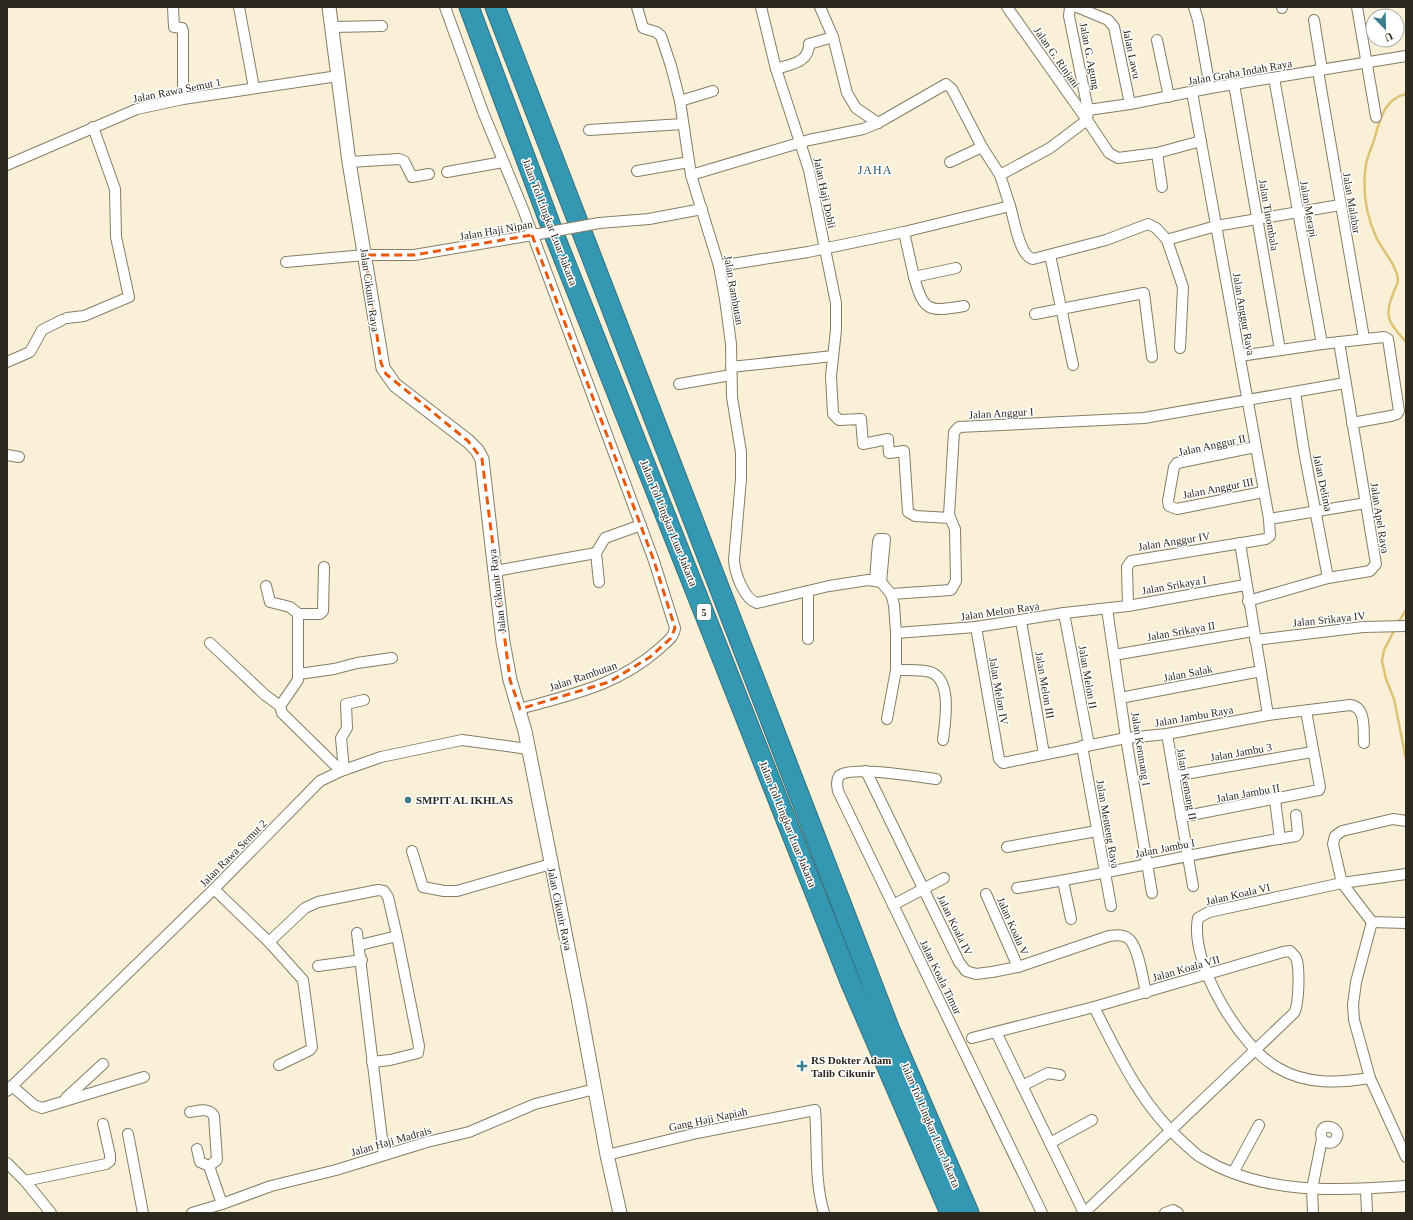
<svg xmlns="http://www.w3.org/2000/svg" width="1413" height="1220" font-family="'Times New Roman',serif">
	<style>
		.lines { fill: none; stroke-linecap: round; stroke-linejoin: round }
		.stream { stroke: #dec375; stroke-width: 2.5 }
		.minor-casing { stroke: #857d66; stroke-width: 12 }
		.tertiary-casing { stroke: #857d66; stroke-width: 15 }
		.motorway-casing { stroke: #32717f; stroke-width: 21 }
		.minor { stroke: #fff; stroke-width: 10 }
		.tertiary { stroke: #fff; stroke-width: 13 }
		.motorway { stroke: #3598b2; stroke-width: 19 }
		.minor-bridge-casing { stroke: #857d66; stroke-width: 12; stroke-linecap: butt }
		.minor-bridge { stroke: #fff; stroke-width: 10 }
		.marked { fill: none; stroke: #e8590c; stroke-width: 3; stroke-dasharray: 8 5; stroke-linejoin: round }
		.poi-dot { fill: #3a7b8d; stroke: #fff; stroke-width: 1.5 }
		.labels { text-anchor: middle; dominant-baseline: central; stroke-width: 3; stroke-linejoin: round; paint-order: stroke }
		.shield { fill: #fff; stroke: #6b6962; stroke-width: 1 }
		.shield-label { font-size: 10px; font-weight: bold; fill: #2c291f }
		.street-label { font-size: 11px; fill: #2c291f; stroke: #fff }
		.poi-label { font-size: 11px; font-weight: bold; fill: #2c291f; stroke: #fff; text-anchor: start }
		.neighbourhood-label { font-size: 12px; letter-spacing: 1px; fill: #1c515f; stroke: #fff }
	</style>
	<rect width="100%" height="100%" fill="#f9f0d7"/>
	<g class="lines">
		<!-- stream -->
		<g class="stream">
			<path d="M1406 94C1387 98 1381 115 1376 133 1374 144 1368 153 1366 164 1362 190 1366 216 1377 239 1383 251 1397 266 1398 280 1398 284 1394 290 1393 294 1383 318 1390 324 1406 342"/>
			<polyline points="1398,623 1406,610"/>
			<polyline points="1395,629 1384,650 1382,661 1386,679 1394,699 1406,759"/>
		</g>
		<!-- minor casing -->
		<g class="minor-casing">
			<g id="minor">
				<polyline points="173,7 174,27 182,28 183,31 183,99"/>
				<polyline points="239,7 254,88"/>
				<path d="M445 7 483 112 523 209 654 561 675 628C674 638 666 642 659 649 617 686 572 694 520 709"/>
				<path d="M637 7 643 28 656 32 661 36 671 66 680 101 691 175 719 266 725 299 731 344 732 397 741 452V479L734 560C735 574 744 599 757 603L829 586 868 580 881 582 891 594 894 605 896 633V670L887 719"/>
				<polyline points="761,7 776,69 809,170 836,303 836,330 831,376 833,414 839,420 861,419 863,444 888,439 889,453 904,451 908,512 915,516 950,518"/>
				<polyline points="820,7 833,37 847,93 856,108 878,123"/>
				<polyline points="1007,7 1087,120 1109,153 1118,158 1157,153 1201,141"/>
				<polyline points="1070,7 1069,16 1088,110"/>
				<polyline points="1077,7 1108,20 1114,27 1130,104"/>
				<polyline points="1194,7 1198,20 1210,88"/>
				<polyline points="1282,7 1282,8"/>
				<polyline points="1357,7 1376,117"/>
				<polyline points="1314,20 1322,70"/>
				<polyline points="333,27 382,26"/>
				<polyline points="1157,40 1169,97"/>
				<path d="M776 69C791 64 809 63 809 44L833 37"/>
				<polyline points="1318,71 1364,338"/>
				<polyline points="1274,78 1322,344"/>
				<polyline points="1234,84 1280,350"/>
				<polyline points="680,101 713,91"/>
				<polyline points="1087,120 1088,110 1130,104 1210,88 1406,56"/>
				<polyline points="589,130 683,124"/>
				<polyline points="1157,153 1162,187"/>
				<polyline points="349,162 399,159 404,161 412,177 429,174"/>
				<polyline points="950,162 982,147"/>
				<polyline points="7,165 137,109 183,99 338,76"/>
				<polyline points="637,171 689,162"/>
				<polyline points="447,172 503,162"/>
				<polyline points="691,175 809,140 863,129 878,123 946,84 952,89 982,147 1000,175 1010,206"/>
				<polyline points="1000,175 1050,148 1087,120"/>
				<polyline points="599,223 649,219 702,209"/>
				<polyline points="904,232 914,277 956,268"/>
				<polyline points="1050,255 1073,365"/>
				<polyline points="286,262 365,255 414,255 539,234"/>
				<path d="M719 266 808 252 904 232 1010 206C1014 218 1019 256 1033 259L1106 240 1148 224 1156 228 1169 242"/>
				<path d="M914 277C924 312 928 312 964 306"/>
				<polyline points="1035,314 1144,293 1152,357"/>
				<polyline points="67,318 84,316 129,297 116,237 115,189 93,127"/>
				<polyline points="1180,348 1183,287 1168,243 1170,239 1216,226 1340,205"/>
				<polyline points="1240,356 1322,344 1384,337 1388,339 1399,411 1397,414 1391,416 1352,423"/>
				<polyline points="7,362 30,352 42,330 62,320"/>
				<polyline points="731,367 833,356"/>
				<polyline points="679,384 731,375"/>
				<polyline points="1295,392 1304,451 1328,578"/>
				<polyline points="1255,447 1177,463 1174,467 1168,501 1169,506 1177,509 1263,492"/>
				<polyline points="7,455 19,457"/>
				<polyline points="1269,519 1366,503"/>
				<polyline points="1240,543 1268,715"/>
				<polyline points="495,571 596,553"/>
				<polyline points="875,580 878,542 879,539 885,539 881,582"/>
				<polyline points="599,582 596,553 605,538 641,525"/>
				<polyline points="266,586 270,602 290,607 300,615"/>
				<polyline points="808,591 808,639"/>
				<polyline points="891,594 951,590 956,581 955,529 949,515 954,432 959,427 1144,418 1345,383"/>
				<polyline points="1248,601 1328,578 1370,571 1376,564 1339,342"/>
				<polyline points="1128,606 1127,567 1131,561 1266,539 1270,536 1269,519 1192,92"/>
				<polyline points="1107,609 1126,738 1152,893"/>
				<polyline points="1064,613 1089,745"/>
				<polyline points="1021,621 1044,754"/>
				<path d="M976 627 999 759 1003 763 1126 738 1167 734 1268 715 1350 705C1367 707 1363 731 1364 743"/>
				<polyline points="896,633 976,627 1064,613 1128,606 1245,585"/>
				<polyline points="1255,640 1363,627 1406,626"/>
				<polyline points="210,643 265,695 280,706 282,713 341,771"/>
				<polyline points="1114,655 1253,631"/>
				<path d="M896 670C907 670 920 669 930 672 953 679 945 723 943 740"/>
				<polyline points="299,674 334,669 357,663 392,658"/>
				<polyline points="1120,698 1261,671"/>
				<polyline points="280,706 298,680 298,617 301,614 320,614 323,611 324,567"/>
				<polyline points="1167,734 1193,886"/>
				<polyline points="1082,746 1111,906"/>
				<polyline points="344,770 341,738 347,728 346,704 364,700"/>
				<path d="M866 771 959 962 966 971 976 974 992 972 1018 967 1109 936C1116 935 1125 934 1130 940 1139 950 1143 980 1146 993"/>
				<polyline points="1174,776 1312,752"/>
				<path d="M936 779C919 777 850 765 839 776 836 781 837 786 838 791L1042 1213"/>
				<polyline points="1275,800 1280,839"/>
				<polyline points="1181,817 1319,790 1320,787 1306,711"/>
				<polyline points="1406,821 1393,819 1342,831 1335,836 1333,844 1342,883 1372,922 1406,923"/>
				<polyline points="1007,847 1097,831"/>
				<polyline points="412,851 423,887 444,891 457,891 551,864"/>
				<polyline points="1063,881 1071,919"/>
				<path d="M1017 888C1110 874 1202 851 1296 836L1298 833 1296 815"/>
				<polyline points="214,889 269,942 303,980 312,1047 310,1050 279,1065"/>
				<polyline points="986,894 1018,967"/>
				<polyline points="893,905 944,878"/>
				<polyline points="1372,922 1356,982 1353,1005 1354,1020 1370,1078 1406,1157"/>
				<polyline points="357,933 384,1155"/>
				<polyline points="269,942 305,908 318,902 378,890 384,891 388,897 397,936"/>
				<polyline points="360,945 397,936 419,1046 418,1053 390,1060 372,1062"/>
				<polyline points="318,966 362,960"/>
				<path d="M1094 1007C1119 1057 1143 1108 1186 1145 1191 1149 1196 1155 1202 1158 1263 1195 1338 1191 1406 1186"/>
				<polyline points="996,1032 1084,1213"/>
				<path d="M972 1038 1094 1007 1283 952 1290 951C1292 953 1295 956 1296 958 1300 967 1299 1005 1294 1013L1084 1213"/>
				<path d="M1370 1078C1339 1083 1307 1085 1278 1068 1240 1047 1189 962 1198 918L1209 912 1342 883 1406 874"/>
				<polyline points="12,1086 34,1105 42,1108 144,1077"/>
				<polyline points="1022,1086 1048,1073 1060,1075"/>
				<polyline points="7,1091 214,889 320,781 341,771 381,757 462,740 528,749"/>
				<polyline points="66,1098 103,1064"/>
				<path d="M190 1112C198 1111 209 1107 214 1116L217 1160 209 1166 222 1204"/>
				<polyline points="128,1134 143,1213"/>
				<polyline points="1050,1143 1092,1120"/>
				<polyline points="197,1149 200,1162 209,1166"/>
				<path d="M607 1155 697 1133 815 1110C818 1145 814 1180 824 1213"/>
				<polyline points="7,1163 25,1181 51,1213"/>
				<polyline points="1233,1173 1259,1125"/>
				<polyline points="25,1181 106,1164 110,1161 110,1155 103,1124"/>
				<polyline points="1366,1189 1367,1213"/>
				<polyline points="192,1213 222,1204 271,1186 336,1170 427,1142 469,1132 535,1104 595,1089"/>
				<polyline points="1165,1213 1173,1210 1178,1213"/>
				<path d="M1313 1213 1312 1189 1322 1139C1316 1119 1344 1127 1336 1139 1332 1145 1326 1143 1322 1139"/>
			</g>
		</g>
		<!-- tertiary casing -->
		<g class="tertiary-casing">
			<polyline id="tertiary" points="329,7 349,162 383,368 395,385 468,441 477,450 482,459 503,642 510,680 525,731 579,1003 607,1155 620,1213"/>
		</g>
		<!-- motorway casing -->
		<g class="motorway-casing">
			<g id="motorway">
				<polyline points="469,7 552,229 849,979 950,1213"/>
				<polyline points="495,7 890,1030 969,1213"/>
			</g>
		</g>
		<!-- minor -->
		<use href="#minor" class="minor"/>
		<!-- tertiary -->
		<use href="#tertiary" class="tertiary"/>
		<!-- motorway -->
		<use href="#motorway" class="motorway"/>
		<!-- minor-bridge casing -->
		<g class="minor-bridge-casing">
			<polyline id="minor-bridge" points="539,234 599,223"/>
		</g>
		<!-- minor-bridge -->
		<use href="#minor-bridge" class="minor-bridge"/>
	</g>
	<!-- marked area -->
	<path class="marked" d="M532 235 654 561 675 628 671 638 650 657 609 682 520 709 510 680 482 459 468 441 386 374 381 363 365 255H414Z"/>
	<!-- markers -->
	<g class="poi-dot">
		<circle cx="408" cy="800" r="4"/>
		<path d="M800 1060h4v4h4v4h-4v4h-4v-4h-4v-4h4z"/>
	</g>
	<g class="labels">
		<!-- shield labels -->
		<rect class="shield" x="697" y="604" width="14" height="16" rx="3"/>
		<g class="shield-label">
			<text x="704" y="612">5</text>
		</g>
		<!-- street labels -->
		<g class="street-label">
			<text transform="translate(1132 54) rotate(78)">Jalan Lawu</text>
			<text transform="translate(1090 56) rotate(79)">Jalan G. Agung</text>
			<text transform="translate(1057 57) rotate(55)">Jalan G. Rinjani</text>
			<text transform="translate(1240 72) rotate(-10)">Jalan Graha Indah Raya</text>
			<text transform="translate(177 90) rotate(-11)">Jalan Rawa Semut 1</text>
			<text transform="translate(825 193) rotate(78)">Jalan Haji Dobli</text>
			<text transform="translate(1352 203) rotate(80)">Jalan Malabar</text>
			<text transform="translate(1309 209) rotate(80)">Jalan Merapi</text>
			<text transform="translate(1269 215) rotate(80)">Jalan Tinombala</text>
			<text transform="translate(550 222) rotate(69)">Jalan Tol Lingkar Luar Jakarta</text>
			<text transform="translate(496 230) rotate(-10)">Jalan Haji Nipan</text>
			<text transform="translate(370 290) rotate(82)">Jalan Cikunir Raya</text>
			<text transform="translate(734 290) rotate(80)">Jalan Rambutan</text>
			<text transform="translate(1244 314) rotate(80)">Jalan Anggur Raya</text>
			<text transform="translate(1001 413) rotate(-3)">Jalan Anggur I</text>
			<text transform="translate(1212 445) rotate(-12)">Jalan Anggur II</text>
			<text transform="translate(1323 483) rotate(78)">Jalan Delima</text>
			<text transform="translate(1218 488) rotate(-11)">Jalan Anggur III</text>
			<text transform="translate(1380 518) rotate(81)">Jalan Apel Raya</text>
			<text transform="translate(669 523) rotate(68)">Jalan Tol Lingkar Luar Jakarta</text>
			<text transform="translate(1174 541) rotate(-9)">Jalan Anggur IV</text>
			<text transform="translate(1174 585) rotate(-10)">Jalan Srikaya I</text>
			<text transform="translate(497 591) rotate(-97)">Jalan Cikunir Raya</text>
			<text transform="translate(1000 611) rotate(-8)">Jalan Melon Raya</text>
			<text transform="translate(1329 619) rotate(-6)">Jalan Srikaya IV</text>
			<text transform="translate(1181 631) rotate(-10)">Jalan Srikaya II</text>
			<text transform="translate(1188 673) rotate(-11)">Jalan Salak</text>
			<text transform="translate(583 676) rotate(-19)">Jalan Rambutan</text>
			<text transform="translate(1088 677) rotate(80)">Jalan Melon II</text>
			<text transform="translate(1045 685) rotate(80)">Jalan Melon III</text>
			<text transform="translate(999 691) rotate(80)">Jalan Melon IV</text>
			<text transform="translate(1194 716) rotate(-10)">Jalan Jambu Raya</text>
			<text transform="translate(1141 749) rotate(81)">Jalan Kenmang I</text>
			<text transform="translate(1241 752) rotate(-10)">Jalan Jambu 3</text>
			<text transform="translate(1187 784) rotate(80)">Jalan Kemang II</text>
			<text transform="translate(1248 793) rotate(-10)">Jalan Jambu II</text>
			<text transform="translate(788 824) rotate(68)">Jalan Tol Lingkar Luar Jakarta</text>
			<text transform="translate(1108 824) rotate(80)">Jalan Menteng Raya</text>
			<text transform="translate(1165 848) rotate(-11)">Jalan Jambu I</text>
			<text transform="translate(233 853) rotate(-45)">Jalan Rawa Semut 2</text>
			<text transform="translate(1238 894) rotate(-13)">Jalan Koala VI</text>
			<text transform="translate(560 909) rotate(78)">Jalan Cikunir Raya</text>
			<text transform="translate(955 925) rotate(64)">Jalan Koala IV</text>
			<text transform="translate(1013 926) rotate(66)">Jalan Koala V</text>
			<text transform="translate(1186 968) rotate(-16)">Jalan Koala VII</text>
			<text transform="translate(941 977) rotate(64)">Jalan Koala Timur</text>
			<text transform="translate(708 1119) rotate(-12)">Gang Haji Napiah</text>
			<text transform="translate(931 1125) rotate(67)">Jalan Tol Lingkar Luar Jakarta</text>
			<text transform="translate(391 1141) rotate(-16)">Jalan Haji Madrais</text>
		</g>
		<!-- poi labels -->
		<g class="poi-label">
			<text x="416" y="800">SMPIT AL IKHLAS</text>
			<text x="811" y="1060">RS Dokter Adam<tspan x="811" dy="13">Talib Cikunir</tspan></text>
		</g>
		<!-- neighbourhood labels -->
		<g class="neighbourhood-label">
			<text x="875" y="170">JAHA</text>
		</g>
	</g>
	<!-- border -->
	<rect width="1413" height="1220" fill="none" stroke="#2c291f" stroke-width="16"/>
	<!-- north arrow -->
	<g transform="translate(1385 28) rotate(157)"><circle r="19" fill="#ffffff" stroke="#aba9a5"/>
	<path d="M0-3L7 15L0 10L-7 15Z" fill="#3a7b8d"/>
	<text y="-6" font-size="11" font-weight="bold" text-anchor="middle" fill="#2c291f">U</text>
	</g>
</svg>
